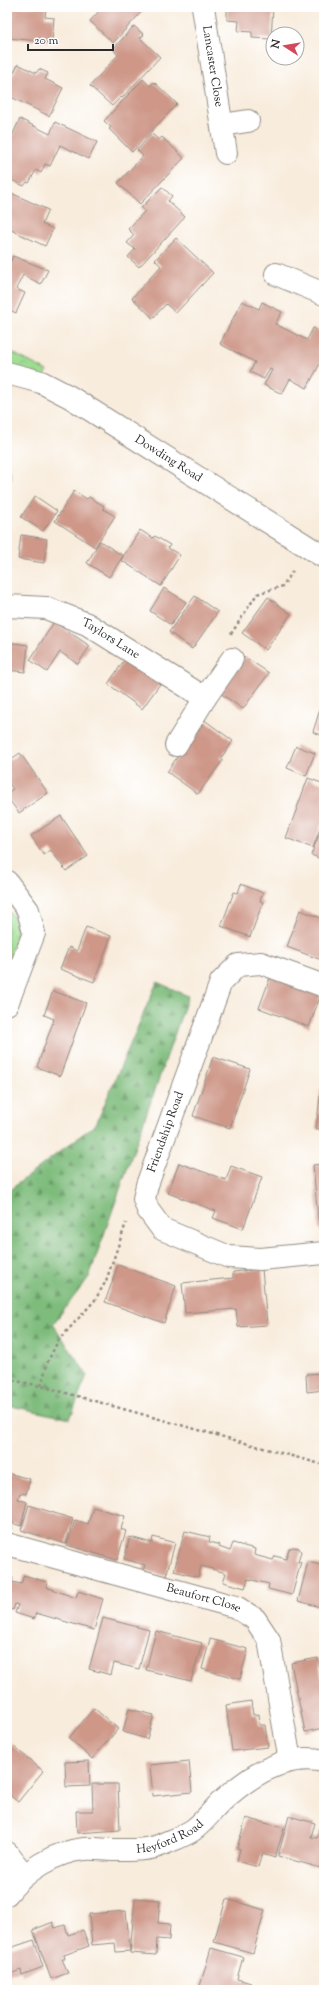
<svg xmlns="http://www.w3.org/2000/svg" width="331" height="1997" font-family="'Sorts Mill Goudy',serif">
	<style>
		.grass { fill: url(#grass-tufts); stroke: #64845e }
		.forest { fill: url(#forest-firs); stroke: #547454 }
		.park { fill: url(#park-crowns); stroke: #64845e }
		.building { fill: #ce9788 }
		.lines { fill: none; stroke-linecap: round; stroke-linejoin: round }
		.street-casing { stroke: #928c84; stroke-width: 24 }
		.path { stroke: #928c84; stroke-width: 2.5; stroke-dasharray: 3 3; stroke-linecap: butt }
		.street { stroke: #fff; stroke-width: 22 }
		.labels { text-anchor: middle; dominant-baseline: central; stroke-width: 4; stroke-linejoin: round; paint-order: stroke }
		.street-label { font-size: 12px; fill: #2b2b2b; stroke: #fff }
	</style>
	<defs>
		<pattern id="grass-tufts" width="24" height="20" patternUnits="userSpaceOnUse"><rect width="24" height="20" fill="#9edd92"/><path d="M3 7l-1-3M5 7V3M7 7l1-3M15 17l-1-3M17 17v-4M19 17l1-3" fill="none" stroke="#88be7e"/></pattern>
		<pattern id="forest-firs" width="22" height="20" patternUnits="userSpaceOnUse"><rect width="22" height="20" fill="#7ebc7c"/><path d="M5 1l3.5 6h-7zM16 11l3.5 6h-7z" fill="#679966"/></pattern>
		<pattern id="park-crowns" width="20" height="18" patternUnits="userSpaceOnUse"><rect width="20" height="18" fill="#9edd92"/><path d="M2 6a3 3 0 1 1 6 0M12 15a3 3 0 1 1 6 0" fill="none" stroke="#88be7e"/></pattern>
	</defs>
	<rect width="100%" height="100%" fill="#fff"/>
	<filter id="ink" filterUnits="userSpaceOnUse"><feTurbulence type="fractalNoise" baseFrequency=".025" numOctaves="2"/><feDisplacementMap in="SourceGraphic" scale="8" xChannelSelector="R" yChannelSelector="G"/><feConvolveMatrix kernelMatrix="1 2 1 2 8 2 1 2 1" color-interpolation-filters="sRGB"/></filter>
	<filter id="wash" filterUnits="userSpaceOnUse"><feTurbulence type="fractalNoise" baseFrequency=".012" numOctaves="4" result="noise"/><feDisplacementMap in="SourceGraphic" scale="16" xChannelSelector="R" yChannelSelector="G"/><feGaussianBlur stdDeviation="0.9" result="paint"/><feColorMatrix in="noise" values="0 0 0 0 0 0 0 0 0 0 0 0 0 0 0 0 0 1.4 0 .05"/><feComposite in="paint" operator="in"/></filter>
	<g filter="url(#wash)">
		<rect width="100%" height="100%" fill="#f8ecdc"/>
		<!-- grass -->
		<polygon class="grass" points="7,909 19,925 7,965"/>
		<!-- forest -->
		<polygon class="forest" points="157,982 188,996 89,1277 53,1324 87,1375 70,1419 7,1405 7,1192 96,1124"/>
		<!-- park -->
		<polygon class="park" points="7,350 47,371 41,382 7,373"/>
		<g id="blocks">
			<!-- building -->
			<g class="building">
				<polygon points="7,7 46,7 45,17 54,18 52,42 7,38 9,15 7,15"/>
				<polygon points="103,7 146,7 113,43 90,21"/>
				<polygon points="227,7 273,7 271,39 252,38 252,32 238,31 239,21 227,20"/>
				<polygon points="134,26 144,35 140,38 160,57 122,98 121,97 112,106 90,86 118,55 113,49"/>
				<polygon points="18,64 36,73 39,69 48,73 45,79 63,88 49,116 7,95 7,87"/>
				<polygon points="143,79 150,86 154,82 177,104 132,152 109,129 111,127 104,121"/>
				<polygon points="20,119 50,134 55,122 97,142 89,159 60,145 50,166 45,164 41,173 36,170 29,183 27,182 24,186 7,178 7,139 10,140"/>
				<polygon points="152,134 159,140 162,137 184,158 140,204 118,183 143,156 137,150"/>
				<polygon points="162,187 172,196 168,201 185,217 139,267 128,257 135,249 127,243 134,235 128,229 145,211 141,208"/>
				<polygon points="7,191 48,210 42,224 53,229 45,246 7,228"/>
				<polygon points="176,238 213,273 176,313 166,304 153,318 132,298 161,266 155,260"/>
				<polygon points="13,256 48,270 41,284 23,275 16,289 25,293 16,313 7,309 7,259 11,261"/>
				<polygon points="242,301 259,309 262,302 282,312 275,324 307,340 313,328 324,334 324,356 307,388 290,379 282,394 264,385 272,370 270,369 264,379 250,372 255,362 220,344"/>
				<polygon points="7,471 12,478 7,481"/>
				<polygon points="74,491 87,499 89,497 104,506 103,509 115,516 95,547 55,521"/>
				<polygon points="35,496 57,511 43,531 21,517"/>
				<polygon points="140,530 153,538 155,536 170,545 168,548 180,555 161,586 121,560"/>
				<polygon points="21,535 47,539 44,563 18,559"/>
				<polygon points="100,541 123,556 109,577 87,563"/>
				<polygon points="164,588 186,602 171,625 150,611"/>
				<polygon points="195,596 218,612 192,649 169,632"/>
				<polygon points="268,597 291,614 266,650 242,633"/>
				<polygon points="54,622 90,646 78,664 60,652 47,672 30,660"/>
				<polygon points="7,642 28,645 25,672 7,670"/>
				<polygon points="245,657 269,673 243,709 220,693"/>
				<polygon points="125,659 160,684 142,709 108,684"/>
				<polygon points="321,706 324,707 324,736 313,732"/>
				<polygon points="203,719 233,741 221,758 223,760 198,794 167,772"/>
				<polygon points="296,746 315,753 306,776 287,768"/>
				<polygon points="20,753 48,793 19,813 7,797 7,793 13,789 7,781 7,762"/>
				<polygon points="308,778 324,784 324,817 313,848 286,838"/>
				<polygon points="61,816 88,856 66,871 51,850 44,855 31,836"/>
				<polygon points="319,835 324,836 324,860 311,855"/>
				<polygon points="241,884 263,893 260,901 263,902 250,937 221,926 234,892 238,893"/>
				<polygon points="300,910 324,919 324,961 287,947"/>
				<polygon points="86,927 111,936 94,982 60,969 69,947 77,951"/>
				<polygon points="271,975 321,994 309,1027 259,1008"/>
				<polygon points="53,991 86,1003 60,1076 37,1067 54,1019 44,1015"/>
				<polygon points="213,1057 250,1069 230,1128 193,1116"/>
				<polygon points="321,1088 324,1088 324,1129 316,1129"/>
				<polygon points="179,1163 226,1180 231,1166 262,1177 243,1229 213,1218 216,1211 168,1193"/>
				<polygon points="324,1164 324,1228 319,1229 313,1165"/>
				<polygon points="118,1265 176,1286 164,1323 105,1302"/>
				<polygon points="262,1269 267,1325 238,1327 236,1309 185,1313 182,1283 233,1278 233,1272"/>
				<polygon points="324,1373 324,1390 307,1392 306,1374"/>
				<polygon points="7,1473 30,1479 26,1494 20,1493 18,1499 27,1502 21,1526 12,1523 11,1529 7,1528"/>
				<polygon points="29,1505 73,1519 66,1544 21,1530"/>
				<polygon points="93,1507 125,1516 121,1529 126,1531 117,1560 67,1545 75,1520 88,1524"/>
				<polygon points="185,1531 210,1537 209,1542 220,1545 219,1547 230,1551 233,1543 255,1549 254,1555 273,1560 275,1556 286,1559 289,1549 293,1547 299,1548 301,1552 298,1562 301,1562 292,1595 268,1589 269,1584 248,1579 245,1588 223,1582 226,1573 201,1566 198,1577 174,1571"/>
				<polygon points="130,1537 152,1543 153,1537 175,1543 166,1576 143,1570 145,1565 124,1559"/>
				<polygon points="308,1562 324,1566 324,1608 298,1601"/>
				<polygon points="24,1575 47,1582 46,1587 76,1598 78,1591 103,1599 94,1630 36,1613 34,1619 15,1613 18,1605 15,1604 13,1610 7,1608 7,1576 13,1578 12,1582 21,1584"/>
				<polygon points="103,1618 149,1630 139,1669 114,1663 111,1675 89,1669"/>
				<polygon points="156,1631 202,1643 191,1681 146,1670"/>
				<polygon points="210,1639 248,1649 240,1679 202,1669"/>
				<polygon points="318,1658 324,1690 324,1728 305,1732 291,1663"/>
				<polygon points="251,1701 253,1715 258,1714 259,1725 265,1725 268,1747 232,1751 226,1705"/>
				<polygon points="94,1708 118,1729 92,1759 69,1738"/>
				<polygon points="129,1709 154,1715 147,1739 123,1732"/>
				<polygon points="7,1741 43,1771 18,1802 7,1793"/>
				<polygon points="89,1761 90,1786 66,1787 65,1762"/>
				<polygon points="189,1761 192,1792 153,1796 150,1765"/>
				<polygon points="92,1784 118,1784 120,1830 77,1833 76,1811 93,1811"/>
				<polygon points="289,1816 315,1823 311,1837 317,1838 320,1830 324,1831 324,1869 278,1856"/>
				<polygon points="246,1818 284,1828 275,1858 262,1854 258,1867 237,1861 240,1849 237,1848"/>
				<polygon points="135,1898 160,1900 158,1923 170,1924 169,1940 157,1939 156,1955 130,1953"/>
				<polygon points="226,1899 265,1910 253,1953 214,1942"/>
				<polygon points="126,1911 130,1951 116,1952 115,1943 92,1945 89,1914"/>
				<polygon points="53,1922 55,1928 65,1925 68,1935 83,1930 89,1946 64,1955 65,1959 62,1959 68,1973 51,1979 33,1930"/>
				<polygon points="34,1940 43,1967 22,1975 21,1970 7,1975 7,1949"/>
				<polygon points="211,1948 243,1957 237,1979 251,1983 249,1990 215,1990 200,1986"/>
			</g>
		</g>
	</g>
	<g filter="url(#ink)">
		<use href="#blocks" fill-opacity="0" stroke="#928c84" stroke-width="1"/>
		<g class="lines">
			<!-- street casing -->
			<g class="street-casing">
				<g id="street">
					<path id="s1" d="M203 7 226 153"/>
					<polyline points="222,125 248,121"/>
					<polyline points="276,274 324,294"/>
					<path id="s2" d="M7 373 41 382 70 397 324 557"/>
					<path id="s3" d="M7 606 46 608 87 624 205 698 232 659"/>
					<polyline points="176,745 205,698"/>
					<polyline points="7,882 28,910 34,933 7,1004"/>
					<polyline points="324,986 261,963 238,965 221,982 147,1185 144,1199 148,1210 162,1229 229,1257 260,1259 324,1253"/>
					<path id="s4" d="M7 1544 236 1607 255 1619 269 1640 290 1761"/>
					<polyline points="7,1853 24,1875"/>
					<path id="s5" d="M7 1894C25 1871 54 1852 84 1849 94 1848 104 1850 114 1850 129 1850 149 1851 163 1844 172 1840 184 1836 193 1830 203 1823 212 1811 221 1802 248 1777 285 1752 324 1761"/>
				</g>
			</g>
			<!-- path -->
			<g class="path">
				<polyline points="231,634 257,594 283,586 294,569"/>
				<polyline points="7,1379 41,1386 324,1465"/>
				<polyline points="41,1386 48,1361 58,1341 95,1300 106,1281 126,1223"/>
			</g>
			<!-- street -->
			<use href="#street" class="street"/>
		</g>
	</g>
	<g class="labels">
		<!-- street labels -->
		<g class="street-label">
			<text stroke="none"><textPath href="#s1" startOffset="60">Lancaster Close</textPath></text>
			<text stroke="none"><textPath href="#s2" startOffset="184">Dowding Road</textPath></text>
			<text stroke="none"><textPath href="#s3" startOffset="111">Taylors Lane</textPath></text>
			<text transform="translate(166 1132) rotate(-70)">Friendship Road</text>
			<text stroke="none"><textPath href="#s4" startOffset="204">Beaufort Close</textPath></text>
			<text stroke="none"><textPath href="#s5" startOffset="180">Heyford Road</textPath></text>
		</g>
	</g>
	<!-- margin -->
	<rect width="331" height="1997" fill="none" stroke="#fff" stroke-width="24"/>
	<!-- north arrow -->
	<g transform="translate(285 46) rotate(282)"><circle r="19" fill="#ffffff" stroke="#aaaaaa"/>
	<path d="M0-3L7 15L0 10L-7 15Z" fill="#d1495b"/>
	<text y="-6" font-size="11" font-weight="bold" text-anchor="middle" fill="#2b2b2b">N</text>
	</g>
	<!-- scale -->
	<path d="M28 44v6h85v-6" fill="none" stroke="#2b2b2b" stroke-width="2"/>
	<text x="34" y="44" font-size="12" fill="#2b2b2b" stroke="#ffffff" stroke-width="3" paint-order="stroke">20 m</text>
</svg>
